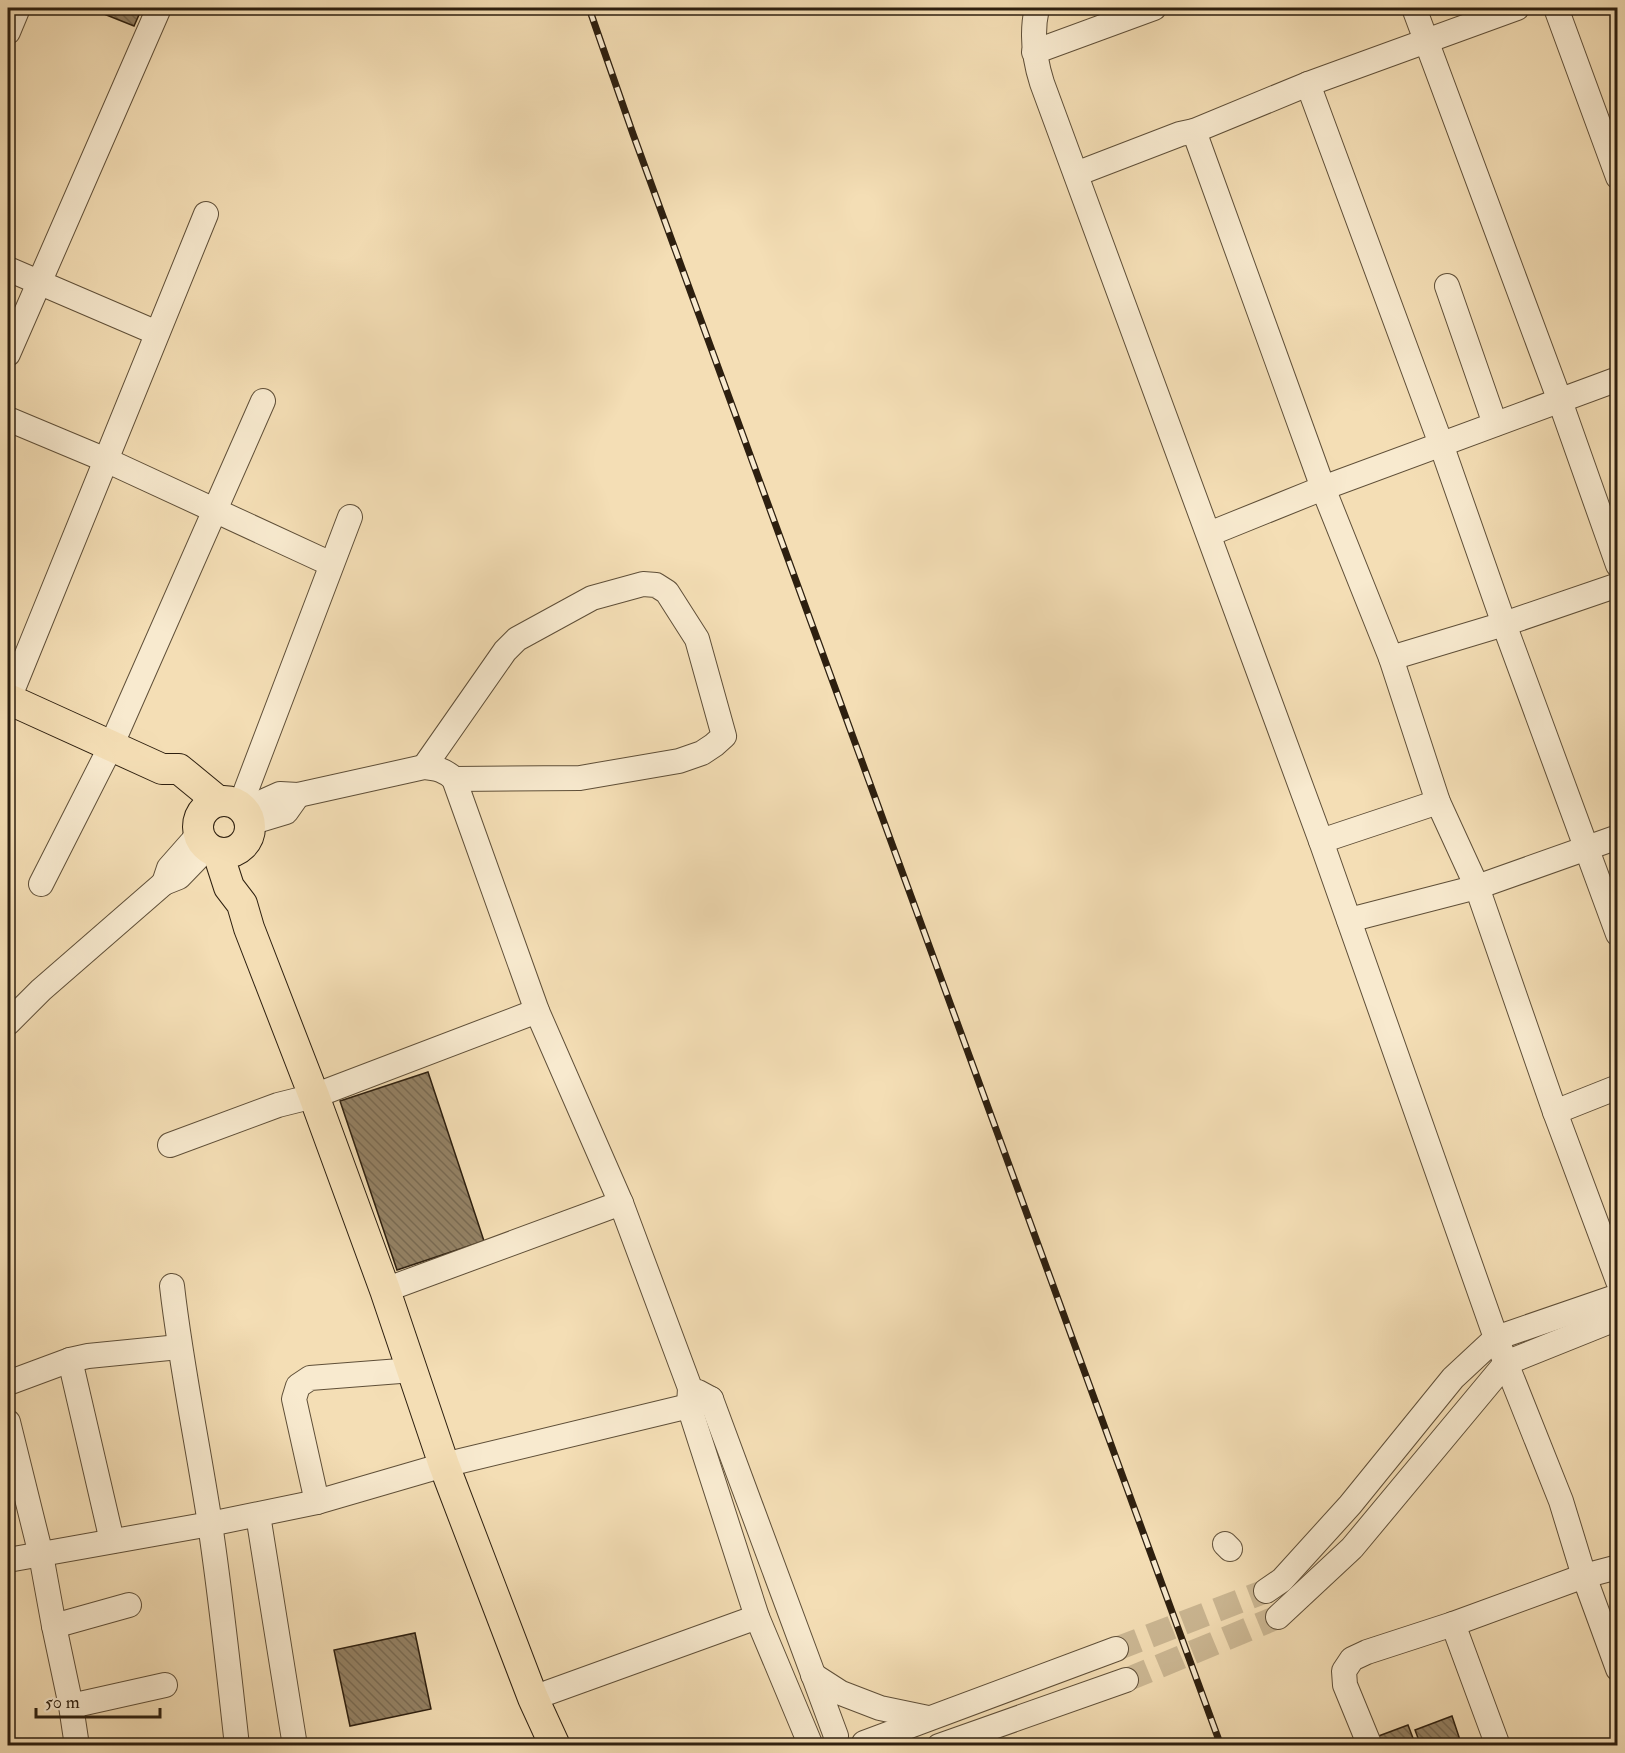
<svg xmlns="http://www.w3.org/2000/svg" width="1625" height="1753" font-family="'IM FELL Double Pica',serif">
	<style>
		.building { fill: url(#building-back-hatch); stroke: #2d1f0f; stroke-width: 1.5 }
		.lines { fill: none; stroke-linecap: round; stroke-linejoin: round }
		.minor-tunnel { stroke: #ccb894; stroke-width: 24; stroke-dasharray: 24 12; stroke-linecap: butt }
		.minor-casing { stroke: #5f4f38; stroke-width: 26 }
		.major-casing { stroke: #2d1f0f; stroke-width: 32 }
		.minor { stroke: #f8eacf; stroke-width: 24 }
		.major { stroke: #f4deb5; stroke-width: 30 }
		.rail-casing { stroke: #2d1f0f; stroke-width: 7 }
		.rail { stroke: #f8eacf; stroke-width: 4.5; stroke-dasharray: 14; stroke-linecap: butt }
	</style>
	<defs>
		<pattern id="building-back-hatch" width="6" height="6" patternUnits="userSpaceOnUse" patternTransform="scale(1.5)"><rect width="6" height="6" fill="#948265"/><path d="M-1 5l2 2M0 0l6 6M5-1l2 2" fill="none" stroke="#796a52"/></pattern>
	</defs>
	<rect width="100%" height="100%" fill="#f4deb5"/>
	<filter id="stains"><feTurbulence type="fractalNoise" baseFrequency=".00333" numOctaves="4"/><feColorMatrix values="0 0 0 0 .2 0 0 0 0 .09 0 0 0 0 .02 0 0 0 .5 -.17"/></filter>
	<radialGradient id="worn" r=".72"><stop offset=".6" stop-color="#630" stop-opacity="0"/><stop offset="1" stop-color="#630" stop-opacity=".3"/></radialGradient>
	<!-- building -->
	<g class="building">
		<polygon points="89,8 142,8 134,26"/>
		<polygon points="428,1072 484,1241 397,1270 340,1101"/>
		<polygon points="415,1633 431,1709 350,1726 334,1650"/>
		<polygon points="1452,1716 1462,1746 1421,1746 1415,1730"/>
		<polygon points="1408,1725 1416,1746 1380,1746 1376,1737"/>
	</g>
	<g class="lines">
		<!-- minor-tunnel -->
		<g class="minor-tunnel">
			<polyline points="1116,1649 1266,1591"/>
			<polyline points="1126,1680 1278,1617"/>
		</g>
		<!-- minor casing -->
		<g class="minor-casing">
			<g id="minor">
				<path d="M1037 8C1031 34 1034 58 1042 83L1321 841 1496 1338 1561 1501 1584 1576 1618 1669"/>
				<polyline points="1414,8 1560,401 1618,565"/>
				<polyline points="1556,8 1618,177"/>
				<polyline points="8,32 18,8"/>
				<polyline points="1034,52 1154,8"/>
				<polyline points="1308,84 1441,444 1504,624 1618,934"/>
				<polyline points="1194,131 1323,488 1391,658 1438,802 1477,887 1555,1112 1618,1281"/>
				<polyline points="1076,174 1180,134 1194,131 1308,84 1517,8"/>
				<polyline points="8,269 157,333"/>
				<polyline points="1447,286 1495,424"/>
				<polyline points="8,354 159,8"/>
				<polyline points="8,419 106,460 331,564"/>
				<polyline points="1209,534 1323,488 1618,379"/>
				<polyline points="1391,658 1504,624 1618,585"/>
				<polyline points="8,701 206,214"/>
				<polyline points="424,767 505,651 517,639 592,598 643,584 656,585 667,592 697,639 724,736 714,745 702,753 679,761 580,778 454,779"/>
				<polyline points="240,806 350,517"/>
				<path d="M244 810 280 794 298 795 424 767C436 768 445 770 454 779L537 1011 621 1203 690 1388 689 1406 757 1617 811 1746"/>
				<polyline points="250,823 286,812 298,795"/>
				<polyline points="199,834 169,868 164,883 179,877 208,847"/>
				<polyline points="1321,841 1438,802"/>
				<polyline points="41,884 111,746 263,401"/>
				<polyline points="1349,920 1477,887 1618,837"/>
				<polyline points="8,1023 41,990 164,883"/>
				<polyline points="1555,1112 1618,1087"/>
				<polyline points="170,1145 278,1105 314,1096 537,1011"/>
				<path d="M172 1286C181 1366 198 1445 210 1524 221 1598 229 1672 237 1746"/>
				<polyline points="385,1290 621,1203"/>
				<polyline points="70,1360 112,1541"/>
				<polyline points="8,1383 70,1360 88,1356 179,1347"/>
				<polyline points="698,1392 711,1399 836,1736"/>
				<polyline points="8,1422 41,1555 54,1626 71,1706 77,1746"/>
				<polyline points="317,1502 294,1399 298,1386 310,1378 413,1370"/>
				<polyline points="258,1515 295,1746"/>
				<polyline points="1225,1544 1230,1549"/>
				<polyline points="8,1560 210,1524 317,1502 444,1465 689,1406 711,1399"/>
				<polyline points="1266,1591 1282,1580 1350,1505 1453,1378 1496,1338 1618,1296"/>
				<polyline points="1278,1617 1352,1548 1506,1363 1618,1318"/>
				<polyline points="1453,1624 1498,1746"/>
				<polyline points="54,1626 129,1605"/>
				<polyline points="813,1675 841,1693 880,1708 928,1718"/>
				<polyline points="533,1698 757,1617"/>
				<polyline points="71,1706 165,1685"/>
				<polyline points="864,1743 1116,1649"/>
				<polyline points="939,1746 1126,1680"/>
				<polyline points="1370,1746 1345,1685 1344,1671 1352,1659 1367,1652 1453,1624 1584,1576 1618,1567"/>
			</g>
		</g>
		<!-- major casing -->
		<g class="major-casing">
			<g id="major">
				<polyline points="8,699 162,769 179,769 218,801"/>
				<circle cx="224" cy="827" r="26"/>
				<polyline points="218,853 229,887 242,904 249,928 314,1096 385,1290 444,1465 533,1698 555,1746"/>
			</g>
		</g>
		<!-- minor -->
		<use href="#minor" class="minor"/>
		<!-- major -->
		<use href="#major" class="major"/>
		<!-- rail casing -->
		<g class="rail-casing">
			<polyline id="rail" points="589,8 633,134 1221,1746"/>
		</g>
		<!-- rail -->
		<use href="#rail" class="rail"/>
	</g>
	<!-- margin -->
	<rect width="1625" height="1753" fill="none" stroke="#f4deb5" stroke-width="30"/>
	<rect x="9" y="9" width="1607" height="1735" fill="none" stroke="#2d1f0f" stroke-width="3"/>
	<rect x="15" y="15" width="1595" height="1723" fill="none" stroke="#2d1f0f" stroke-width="1.5"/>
	<!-- scale -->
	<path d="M36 1708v9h124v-9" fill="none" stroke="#2d1f0f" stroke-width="3"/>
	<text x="45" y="1708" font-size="18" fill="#2d1f0f" stroke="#f8eacf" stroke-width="4.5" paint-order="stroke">50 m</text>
	<rect width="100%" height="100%" filter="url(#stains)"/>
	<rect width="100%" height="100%" fill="url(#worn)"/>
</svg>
